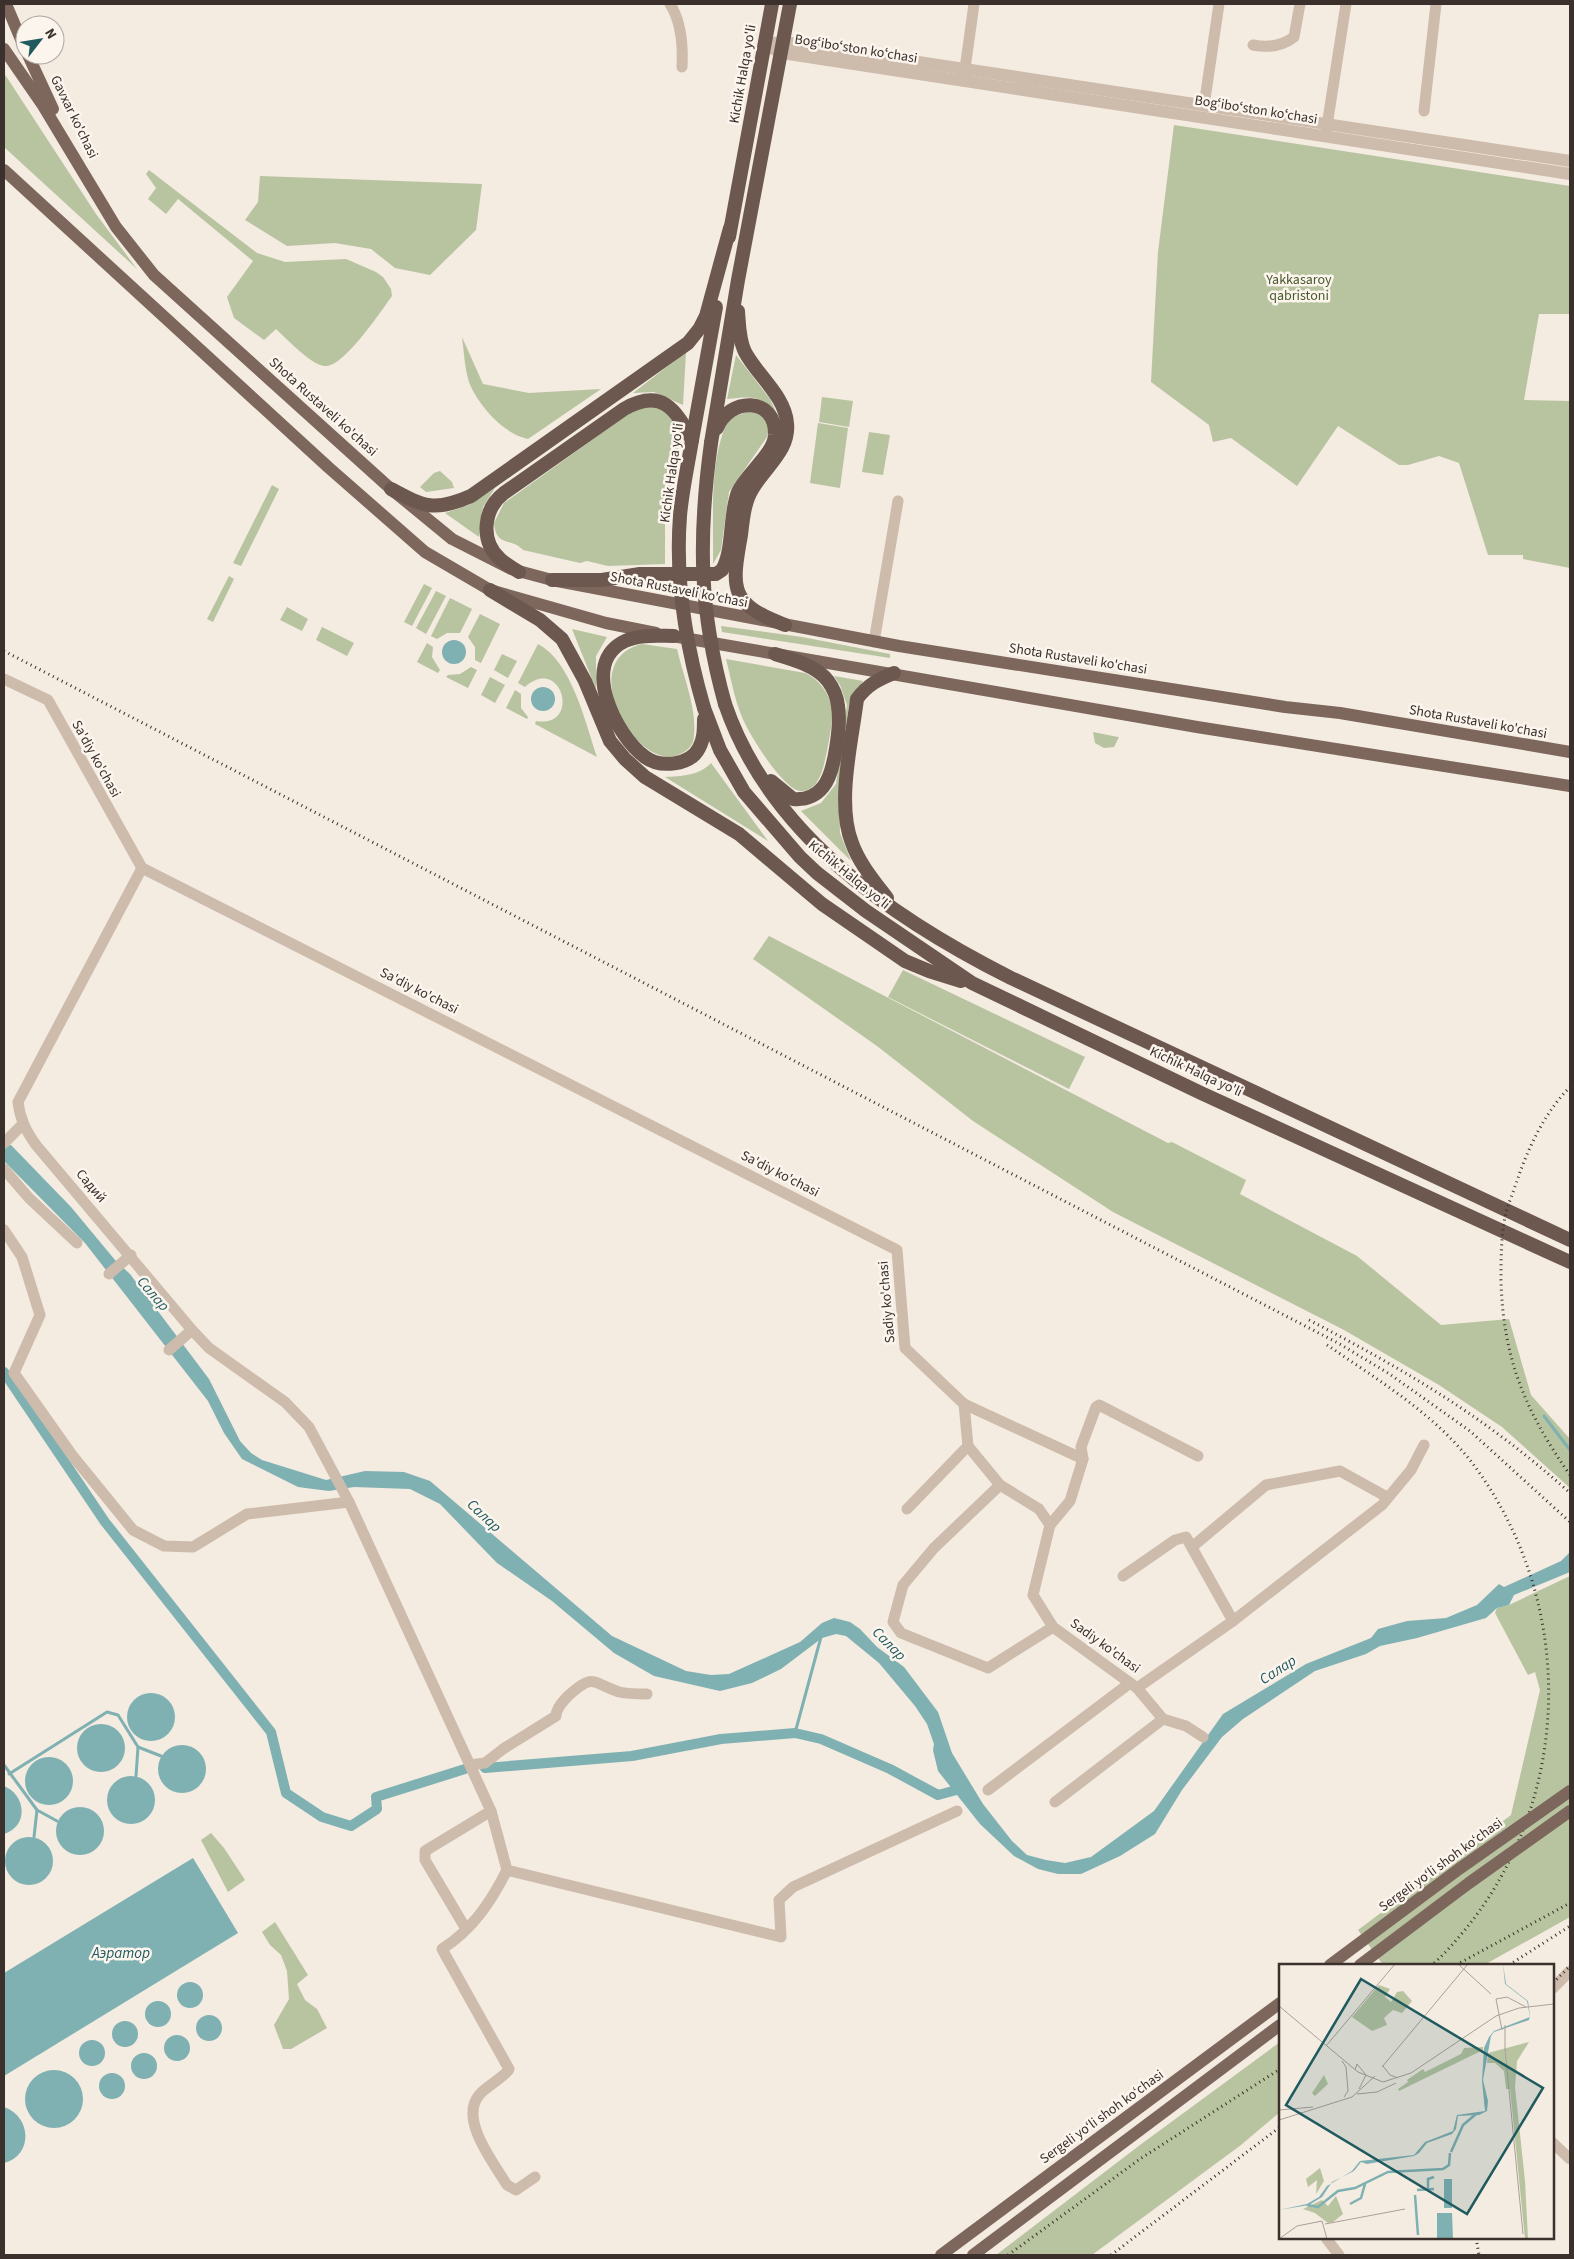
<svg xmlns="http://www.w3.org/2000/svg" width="1574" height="2259" font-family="'Source Sans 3',sans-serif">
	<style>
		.green { fill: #b8c4a0 }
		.water { fill: #7fb0b2 }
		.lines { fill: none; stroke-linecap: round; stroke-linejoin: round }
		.stream { stroke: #7fb0b2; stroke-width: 3 }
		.canal { stroke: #7fb0b2; stroke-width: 10 }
		.minor { stroke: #cdbbac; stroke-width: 11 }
		.tertiary { stroke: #cdbbac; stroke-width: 12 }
		.primary { stroke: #7d675c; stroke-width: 12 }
		.trunk { stroke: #6c584f; stroke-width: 14 }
		.rail { stroke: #3b302b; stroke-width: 3; stroke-dasharray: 1 4; stroke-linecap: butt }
		.primary-bridge { stroke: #7d675c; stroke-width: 12 }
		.trunk-bridge { stroke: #6c584f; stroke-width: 14 }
		.labels { text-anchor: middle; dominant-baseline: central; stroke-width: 5; stroke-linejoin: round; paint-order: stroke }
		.street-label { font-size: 14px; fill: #3b302b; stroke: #fbf5ee }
		.park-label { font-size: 14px; fill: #4a5a2e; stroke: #fbf5ee }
		.water-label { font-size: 15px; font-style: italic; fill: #1f5a5e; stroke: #fbf5ee }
		.inset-river { fill: none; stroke: #7fb0b2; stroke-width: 2.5 }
		.inset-road { fill: none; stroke: #aaa098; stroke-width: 1 }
		.view { fill: #1f5a5e; fill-opacity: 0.15; stroke: #1f5a5e; stroke-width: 2.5 }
		.inset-edge { fill: none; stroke: #3b302b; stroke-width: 2.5 }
	</style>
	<rect width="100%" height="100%" fill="#f4ebe1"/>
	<!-- green -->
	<g class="green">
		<polygon points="4,73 96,214 137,269 4,147"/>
		<polygon points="1174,125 1570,186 1570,314 1539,314 1524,400 1570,401 1570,568 1523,559 1523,555 1488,555 1459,463 1439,456 1408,465 1399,465 1338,426 1297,486 1231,438 1213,442 1209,425 1151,382 1158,252"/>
		<path d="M149 170 257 253 285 262 346 259 376 272 383 277 391 289 392 296C381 311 343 369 324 366 310 364 287 339 276 329L264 340 234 318 227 297 253 261 178 199 166 214 148 199 156 188 146 174Z"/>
		<polygon points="260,176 482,184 476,230 430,275 395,268 371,249 335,243 287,246 245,220 258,202"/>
		<path d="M462 337 483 384 529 393 601 389 528 439C504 434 482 409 471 387 465 374 464 352 462 337Z"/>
		<polygon points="686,352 683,405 654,392 633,393"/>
		<path d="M736 355 770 399 779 418C761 395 754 396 727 399Z"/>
		<polygon points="822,397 853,401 849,427 819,422"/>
		<path d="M646 405 662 407 675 423 680 439 665 512V564L608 566 587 561 580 563 523 550C512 537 496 548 494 523L504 503 634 410Z"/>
		<path d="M751 410 765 417 769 430 767 437 729 492 721 550 713 564C714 520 708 459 729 419Z"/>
		<polygon points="818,423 848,428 840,488 810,483"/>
		<polygon points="869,432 890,435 883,475 862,472"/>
		<polygon points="440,471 452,482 454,488 426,492 420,487 434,473"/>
		<polygon points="272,485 279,489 241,566 233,563"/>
		<polygon points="495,488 483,507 479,537 445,513 469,505"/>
		<polygon points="229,576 234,579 213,622 207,619"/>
		<polygon points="424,584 432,588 412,626 404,622"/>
		<polygon points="436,591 446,596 426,634 416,628"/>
		<polygon points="450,598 472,609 460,633 447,633 437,639 431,636"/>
		<polygon points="287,607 308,619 302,631 280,620"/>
		<polygon points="480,614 500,624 481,663 475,660 475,647 468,637"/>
		<polygon points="721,626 802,637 890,654 890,658 722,632"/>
		<polygon points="322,627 354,643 347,656 316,640"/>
		<polygon points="572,629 607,637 596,656 596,689"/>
		<polygon points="427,643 433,647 432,657 440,670 438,673 417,662"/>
		<path d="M538 644C572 662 585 722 597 757L535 724 536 721C582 729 562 654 525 687L518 683Z"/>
		<path d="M642 644 677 649C683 676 697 708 694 735 694 743 690 749 682 753 640 779 571 661 642 644Z"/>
		<polygon points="502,654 517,661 508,678 494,670"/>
		<path d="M726 659 805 673C819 679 829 693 832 708 834 717 825 770 819 778 816 785 810 791 802 791 785 793 748 733 742 717 734 698 731 678 726 659Z"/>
		<polygon points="471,667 477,670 468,688 446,677 448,675 460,674"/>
		<polygon points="834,676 863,681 849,704 839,783 840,833 851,861 801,811 821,803 836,784 847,705 840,685"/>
		<polygon points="490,677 505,685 495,703 481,695"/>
		<polygon points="515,690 521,694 521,708 528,717 527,719 506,708"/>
		<polygon points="1093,732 1118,737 1119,737 1114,747 1104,748 1095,743"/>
		<path d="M711 763 768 841 665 777C681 776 699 776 711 763Z"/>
		<polygon points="769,936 1168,1143 1172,1142 1246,1180 1240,1194 1357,1256 1441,1325 1509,1319 1531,1395 1570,1439 1570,1488 1502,1427 1439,1385 1344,1330 1113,1212 973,1121 877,1046 753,959"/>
		<polygon points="903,970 1085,1057 1069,1089 888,997"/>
		<polygon points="1570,1576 1570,1917 1484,1965 1383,1965 1358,1930 1511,1815 1540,1690 1535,1672 1528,1675 1495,1613 1497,1608 1509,1605"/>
		<polygon points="211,1833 224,1848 245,1880 228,1892 201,1840"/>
		<polygon points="275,1922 308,1975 297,1984 305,2000 317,2009 327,2028 291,2049 283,2049 274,2025 289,1999 287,1971 281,1955 270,1945 262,1932"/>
		<polygon points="1280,2042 1280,2112 1241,2145 1092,2255 996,2255 1140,2145"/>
	</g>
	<!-- water -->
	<g class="water">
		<circle cx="454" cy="652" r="12"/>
		<circle cx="543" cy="699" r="12"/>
		<polygon points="4,1142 7,1145 11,1145 71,1207 115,1260 130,1274 209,1379 240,1441 251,1453 262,1460 326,1480 365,1471 404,1472 430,1481 612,1636 686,1671 711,1675 729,1674 800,1642 822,1623 834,1618 850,1622 860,1629 877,1647 904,1667 938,1712 952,1753 983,1804 1012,1841 1027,1855 1046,1860 1065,1863 1091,1857 1154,1811 1223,1714 1306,1664 1371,1638 1378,1629 1407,1621 1446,1618 1477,1605 1499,1584 1504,1587 1561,1561 1570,1552 1570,1572 1514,1595 1509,1605 1497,1608 1486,1618 1417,1638 1380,1646 1366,1654 1315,1671 1243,1719 1222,1737 1182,1790 1155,1834 1120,1856 1081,1874 1058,1874 1038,1869 1014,1856 980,1824 938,1771 933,1750 934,1744 927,1724 915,1706 879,1663 846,1636 836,1634 822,1638 781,1669 752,1683 720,1691 654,1676 614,1653 552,1601 497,1563 440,1504 410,1489 354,1487 329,1491 298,1487 242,1459 224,1433 208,1401 85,1243 4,1161"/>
		<circle cx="151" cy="1717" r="24"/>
		<circle cx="101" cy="1748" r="24"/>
		<circle cx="182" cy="1769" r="24"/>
		<circle cx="49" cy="1781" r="24"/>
		<circle cx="131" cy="1800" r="24"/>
		<path d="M4 1786C26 1795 29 1826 4 1834Z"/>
		<circle cx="80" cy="1831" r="24"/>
		<circle cx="29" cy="1861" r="24"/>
		<polygon points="193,1858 238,1933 4,2076 4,1973"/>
		<circle cx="190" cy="1995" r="13"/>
		<circle cx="158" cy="2014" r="13"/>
		<circle cx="209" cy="2028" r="13"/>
		<circle cx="125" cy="2034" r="13"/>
		<circle cx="177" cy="2048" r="13"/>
		<circle cx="92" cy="2053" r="13"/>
		<circle cx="144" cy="2066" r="13"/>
		<circle cx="54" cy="2099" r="29"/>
		<circle cx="112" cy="2086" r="13"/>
		<path d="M4 2107C31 2116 34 2155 4 2163Z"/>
	</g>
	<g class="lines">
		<!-- stream -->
		<g class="stream">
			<polyline points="1544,1416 1570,1450"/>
			<polyline points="795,1733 821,1637"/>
			<polyline points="4,1765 37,1810 57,1821"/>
			<polyline points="9,1774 107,1712 118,1715 138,1747 161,1756"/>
			<polyline points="136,1776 138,1747"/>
			<polyline points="34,1837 37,1810"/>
		</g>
		<!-- canal -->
		<g class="canal">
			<polyline points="4,1372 105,1522 271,1732 286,1793 322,1817 351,1826 377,1809 376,1797 465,1769"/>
			<polyline points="485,1768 632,1756 721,1739 795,1733 821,1739 890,1769 938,1795 960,1789"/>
		</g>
		<!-- minor -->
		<g class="minor">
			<path d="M670 4C681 21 683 47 682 67"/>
			<path d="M1253 45C1268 48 1282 46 1294 37L1300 4"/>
			<polyline points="964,76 974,4"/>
			<polyline points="1204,106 1219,4"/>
			<polyline points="1424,111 1436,4"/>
			<polyline points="1326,132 1346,4"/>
			<polyline points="874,642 898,501"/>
			<polyline points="4,679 48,700 142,868 897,1250 905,1348 964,1404 968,1446 1000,1485 1039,1509 1050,1525 1033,1595 1053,1627 1137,1688 1163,1719 1186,1726 1203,1737"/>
			<path d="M142 868 18 1102C20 1119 26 1131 36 1145L192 1330 209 1348 285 1402 309 1427 349 1502 491 1811 507 1870C491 1902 472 1930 442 1949L509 2069C506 2076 487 2086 480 2094 458 2118 493 2162 507 2185L516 2190 535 2177"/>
			<polyline points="4,1143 23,1124"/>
			<polyline points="4,1169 29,1198 77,1243"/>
			<polyline points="4,1230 22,1257 40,1315 14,1373 72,1455 133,1530 164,1546 193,1547 247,1514 349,1502"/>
			<polyline points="109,1274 131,1255"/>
			<polyline points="169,1350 192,1330"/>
			<polyline points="964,1404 1083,1459"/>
			<polyline points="1000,1485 934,1548 903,1585 893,1622 901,1633 988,1668 1053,1627"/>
			<polyline points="907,1509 968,1446"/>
			<polyline points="1050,1525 1070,1501 1083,1459 1081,1447 1096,1407 1099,1405 1198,1456"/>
			<polyline points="1192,1547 1266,1485 1340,1471 1387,1497"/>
			<polyline points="1123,1576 1175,1540 1186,1537 1233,1621"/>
			<polyline points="1137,1688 1233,1621 1382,1505 1411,1470 1424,1445"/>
			<path d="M470 1765 485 1763 503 1749 556 1716C556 1709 563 1701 568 1696 594 1672 592 1683 619 1692 628 1694 638 1694 647 1694"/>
			<polyline points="988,1790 1130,1683"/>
			<polyline points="1055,1802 1163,1719"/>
			<polyline points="507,1870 781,1937 779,1900 793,1887 957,1811"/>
			<polyline points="466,1929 425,1860 425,1851 491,1811"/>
			<polyline points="1553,1988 1570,1971"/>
			<polyline points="1553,2143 1570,2159"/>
			<polyline points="1326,2238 1339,2255"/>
		</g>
		<!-- tertiary -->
		<g class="tertiary">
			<polyline points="774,43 784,42 806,45 1570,161"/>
			<polyline points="765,45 782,53 1570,174"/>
		</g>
		<!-- primary -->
		<g class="primary">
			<polyline points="6,4 25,49"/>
			<polyline points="4,49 42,104 116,227 154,275 391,489 452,539 511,569 552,580 899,646 1285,707 1340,713 1570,752"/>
			<polyline points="28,55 53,109"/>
			<polyline points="4,170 328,467 425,552 490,590 606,623 656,633"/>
			<polyline points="678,637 1197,727 1570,786"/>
			<polyline points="941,2255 1280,2003"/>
			<polyline points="973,2255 1280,2025"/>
		</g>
		<!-- trunk -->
		<g class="trunk">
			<polyline points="729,237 772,4"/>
			<path d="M738 311C739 324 739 340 745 352 757 375 785 396 787 423 790 450 766 466 753 488 744 502 743 519 741 535 731 590 730 604 785 625"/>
			<polyline points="692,440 716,307"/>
			<polyline points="711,443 738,280 790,4"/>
			<path d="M391 489C424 507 435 512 471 496L688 343 700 328 706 316 730 228"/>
			<path d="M519 572C513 568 505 564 500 559 480 541 483 509 504 493L624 409C662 387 676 410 692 440"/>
			<path d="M552 580H602L640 574H716L722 570C734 550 729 515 738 492 746 474 774 454 775 435 776 396 729 397 717 428"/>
			<polyline points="490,590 540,620 562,639 585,681 610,741 625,759 645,777 739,834 822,904 905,961 929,971 961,981"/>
			<path d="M674 636C658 636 640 634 625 641 579 663 616 736 645 757 660 768 690 766 699 748 704 739 704 729 704 719"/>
			<path d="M725 704C770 835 892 918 1011 978L1570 1240"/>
			<polyline points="704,708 720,750 744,792 800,857 817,873 866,911 972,983 1201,1093 1570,1262"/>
			<path d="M771 781 793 799C805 800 815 797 823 787 835 773 841 724 838 706 837 697 834 689 828 681 817 666 792 659 775 654"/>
			<path d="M887 898C874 881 859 863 852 843 836 803 852 741 857 699 867 685 879 679 894 673"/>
		</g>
		<!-- rail -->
		<g class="rail">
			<polyline points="4,651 1338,1343 1388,1373 1470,1431 1570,1522"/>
			<path d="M1309 1320C1407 1371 1487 1418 1570 1493"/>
			<path d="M1327 1345C1378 1380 1435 1414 1473 1464 1574 1599 1574 1788 1472 1921 1460 1936 1447 1952 1432 1965"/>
			<path d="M1570 1475C1525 1411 1503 1358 1501 1280 1501 1257 1501 1234 1506 1212 1510 1199 1516 1185 1520 1172 1531 1142 1547 1110 1570 1087"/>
			<polyline points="1456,1965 1570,1903"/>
			<polyline points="1509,1965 1570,1926"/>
			<polyline points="1553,1983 1570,1966"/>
			<polyline points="1476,2238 1479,2255"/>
			<polyline points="1008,2255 1140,2159 1280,2069"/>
			<polyline points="1111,2255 1280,2127"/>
		</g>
		<!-- primary-bridge -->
		<g class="primary-bridge">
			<polyline points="1330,1965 1459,1869 1570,1791"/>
			<polyline points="1360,1965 1469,1883 1570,1811"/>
		</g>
		<!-- trunk-bridge -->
		<g class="trunk-bridge">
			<path d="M692 440C688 465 682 491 680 516 675 580 686 646 704 708"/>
			<path d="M711 443C698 538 699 611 725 704"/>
		</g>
	</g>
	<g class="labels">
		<!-- street labels -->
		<g class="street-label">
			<text transform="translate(856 49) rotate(9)">Bogʻiboʻston koʻchasi</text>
			<text transform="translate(743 74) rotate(-80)">Kichik Halqa yo'li</text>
			<text transform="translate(1256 110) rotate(9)">Bogʻiboʻston koʻchasi</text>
			<text transform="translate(74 117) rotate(64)">Gavxar ko'chasi</text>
			<text transform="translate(323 407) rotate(42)">Shota Rustaveli ko'chasi</text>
			<text transform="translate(672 473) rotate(-82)">Kichik Halqa yo'li</text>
			<text transform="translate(679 590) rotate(11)">Shota Rustaveli ko'chasi</text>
			<text transform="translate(1078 659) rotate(9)">Shota Rustaveli ko'chasi</text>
			<text transform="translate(1478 722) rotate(10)">Shota Rustaveli ko'chasi</text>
			<text transform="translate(96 759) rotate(61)">Sa'diy ko'chasi</text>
			<text transform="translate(849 875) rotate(39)">Kichik Halqa yo'li</text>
			<text transform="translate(419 991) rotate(27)">Sa'diy ko'chasi</text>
			<text transform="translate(1196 1072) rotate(25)">Kichik Halqa yo'li</text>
			<text transform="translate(780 1174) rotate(27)">Sa'diy ko'chasi</text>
			<text transform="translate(91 1186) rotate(50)">Садий</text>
			<text transform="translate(887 1302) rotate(-95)">Sadiy ko'chasi</text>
			<text transform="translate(1105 1646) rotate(36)">Sadiy ko'chasi</text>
			<text transform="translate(1441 1865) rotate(-36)">Sergeli yo‘li shoh ko‘chasi</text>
			<text transform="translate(1102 2117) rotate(-36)">Sergeli yo‘li shoh ko‘chasi</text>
		</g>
		<!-- park labels -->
		<g class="park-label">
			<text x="1299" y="280">Yakkasaroy<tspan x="1299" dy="16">qabristoni</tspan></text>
		</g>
		<!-- water labels -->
		<g class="water-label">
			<text transform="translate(153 1294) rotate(49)">Салар</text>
			<text transform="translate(484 1516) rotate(43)">Салар</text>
			<text transform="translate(889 1644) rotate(45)">Салар</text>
			<text transform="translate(1278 1670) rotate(-33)">Салар</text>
			<text x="121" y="1953">Аэратор</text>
		</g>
	</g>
	<!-- overview -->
	<g transform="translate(1279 1964)">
		<rect width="275" height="275" fill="#f4ebe1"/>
		<path d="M100 21 111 25 106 33 112 38 118 28 124 27 133 37 123 49 114 46 105 54 108 61 93 67 73 53ZM250 78 238 97 236 123 246 217 249 275H246L231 125H227L225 107 216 99H208L209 89ZM204 83V86L120 127 119 125 129 118 128 116 144 105 146 108 182 90 185 84ZM45 111 49 120 36 132 33 129ZM41 204 45 217 37 230 38 216 29 223 27 215ZM57 232 64 250 54 258 49 259 36 249 24 245 43 236 49 242Z" fill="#b8c4a0"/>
		<path d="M224 0 227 20 249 37 251 52 250 56 215 68 212 72 204 116 209 137 208 147 200 151 179 152 177 165 173 170 148 179 140 189 135 192 88 200 82 198 75 207 53 218 43 233 30 241 0 246 28 240 40 233 48 222 73 207 81 197 135 191 146 178 174 167 178 151 206 147 203 117 205 84 210 73 215 67 251 53 248 37 226 20ZM165 215H173V244H165ZM158 249H173L174 275H158Z" fill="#7fb0b2"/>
		<path class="inset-river" d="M172 188 184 161 197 150M138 226 155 225M149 226V215L155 213M136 231 139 271M71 240 82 234 86 220M28 241 39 243 59 227 76 224 109 208 164 205 170 201 171 189"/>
		<path class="inset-road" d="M179 0 212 30M0 42 79 108 104 118 132 109 217 52 240 44 275 40M226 61V86M223 66 217 35 228 33 247 43M47 82 116 0M226 85 244 270M63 97 67 103 69 127 65 133M104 102 111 111 119 114M103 103 189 0M76 106 78 100 87 111 80 125M78 130 98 128 117 119M0 146 34 143M0 156 73 133 96 112M46 260 126 245M0 275 18 262 43 257 48 275"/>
		<path class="view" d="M82 15 264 124 188 250 7 141Z"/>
		<rect width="275" height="275" class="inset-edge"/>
	</g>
	<!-- border -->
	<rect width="1574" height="2259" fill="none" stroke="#3b302b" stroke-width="10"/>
	<!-- north arrow -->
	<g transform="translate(40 40) rotate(59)"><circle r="24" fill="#fbf5ee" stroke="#aea6a0"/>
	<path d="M0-4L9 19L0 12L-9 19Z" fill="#1f5a5e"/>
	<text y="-8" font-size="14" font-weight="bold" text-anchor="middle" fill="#3b302b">N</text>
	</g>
</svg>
